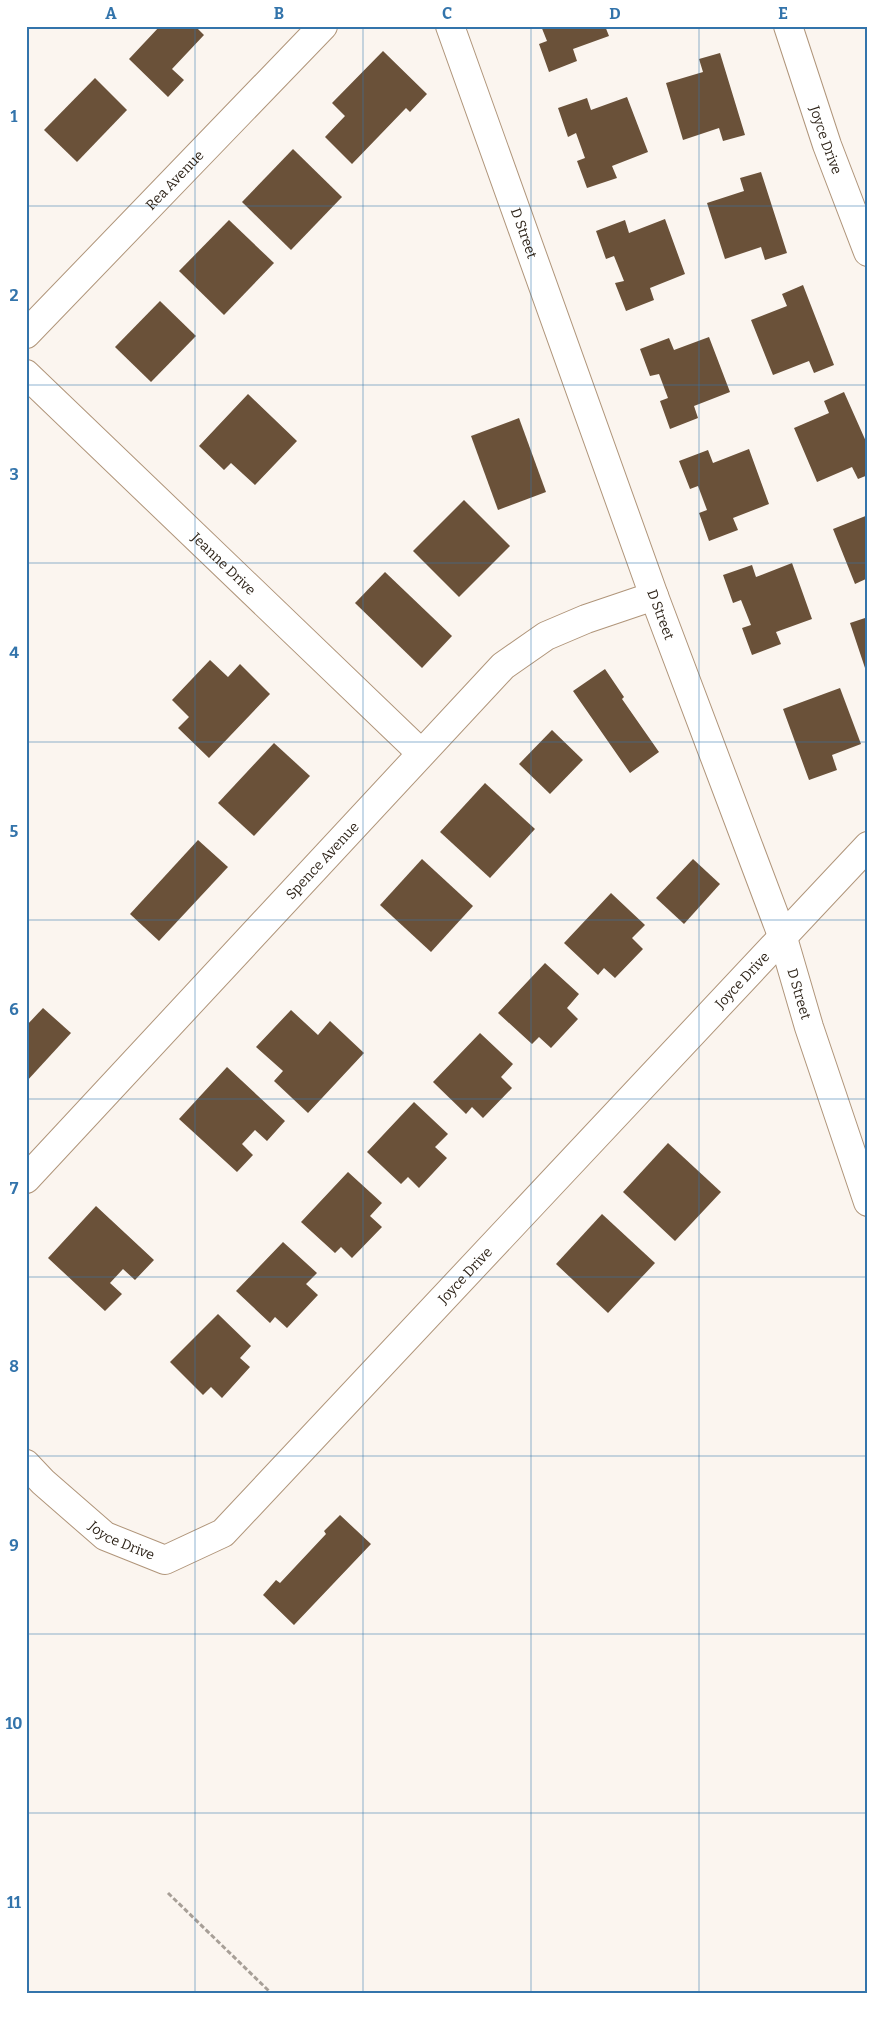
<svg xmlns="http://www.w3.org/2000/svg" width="894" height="2019" font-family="Bitter,serif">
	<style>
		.building { fill: #6a5139 }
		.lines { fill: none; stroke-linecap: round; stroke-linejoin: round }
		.street-casing { stroke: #b0957a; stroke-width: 30 }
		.secondary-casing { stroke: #b0957a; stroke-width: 30 }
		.path { stroke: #a79f97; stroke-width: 3; stroke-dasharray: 5 2.5; stroke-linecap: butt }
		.street { stroke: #fff; stroke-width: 28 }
		.secondary { stroke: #fff; stroke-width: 28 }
		.grid { fill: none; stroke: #3374ab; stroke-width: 1; stroke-opacity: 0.55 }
		.labels { text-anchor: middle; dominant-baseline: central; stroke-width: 5; stroke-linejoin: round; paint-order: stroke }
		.street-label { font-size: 14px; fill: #2e2419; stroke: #fff }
		.neatline { fill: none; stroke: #3374ab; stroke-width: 2 }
		.grid-label { font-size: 16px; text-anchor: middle; font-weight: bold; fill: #3374ab }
	</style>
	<rect width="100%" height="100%" fill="#fbf5ef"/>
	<!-- building -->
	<g class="building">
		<polygon points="160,26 195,26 204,35 172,69 184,80 168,97 129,59"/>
		<polygon points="541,26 605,26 609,36 573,49 577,61 549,72 539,44 547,41"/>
		<polygon points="383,51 427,94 410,112 406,108 352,164 325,137 345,116 332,103"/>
		<polygon points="720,53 745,135 723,141 719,128 683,140 666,83 703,72 699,59"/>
		<polygon points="95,78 127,110 77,162 44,130"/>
		<polygon points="627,97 648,152 612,166 617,178 587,188 577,161 585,158 576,133 568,137 558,108 587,98 591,110"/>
		<polygon points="293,149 342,197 291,250 242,202"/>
		<polygon points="761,172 787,253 765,260 761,247 725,259 707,203 744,191 740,178"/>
		<polygon points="665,219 685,274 650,288 654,300 626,311 615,283 624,281 614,256 606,259 596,231 625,220 629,233"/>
		<polygon points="229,220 274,263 224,315 179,271"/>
		<polygon points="803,285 834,365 814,373 809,361 773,375 751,320 787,306 782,294"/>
		<polygon points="160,301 196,336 151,382 115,347"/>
		<polygon points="709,337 730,392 694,406 698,418 670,429 660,401 668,398 659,374 650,376 640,349 669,338 674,350"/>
		<polygon points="844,392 868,446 868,475 858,479 852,467 817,482 794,428 829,413 824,401"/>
		<polygon points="248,394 297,441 255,485 231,463 224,470 199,446"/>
		<polygon points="519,418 546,492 498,510 471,436"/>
		<polygon points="749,449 769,504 733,518 738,530 709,541 699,513 707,510 698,486 690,489 679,461 708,450 713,463"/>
		<polygon points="464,500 510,546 459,597 413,551"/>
		<polygon points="868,515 868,578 855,584 833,529"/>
		<polygon points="792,563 812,619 776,632 781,644 752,655 742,628 751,625 741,600 733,603 723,575 752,565 756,577"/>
		<polygon points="385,572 452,636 422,668 355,603"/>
		<polygon points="868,617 868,674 867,674 850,623"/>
		<polygon points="210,660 228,677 240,664 270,694 209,758 178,728 189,717 172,700"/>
		<polygon points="605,669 624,697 622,699 659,752 630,773 573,691"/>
		<polygon points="840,688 861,744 832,755 837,770 809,780 783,709"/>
		<polygon points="552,730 583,760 550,794 519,764"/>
		<polygon points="274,743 310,776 254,836 218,803"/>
		<polygon points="485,783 535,829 490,878 440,832"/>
		<polygon points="198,840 228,867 159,941 130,914"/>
		<polygon points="422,859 473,906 431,952 380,905"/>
		<polygon points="693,859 720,884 684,924 656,898"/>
		<polygon points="611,893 645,925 632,938 643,949 615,978 604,968 598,975 564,943"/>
		<polygon points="545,963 579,994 567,1008 578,1019 551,1048 539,1037 532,1044 498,1013"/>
		<polygon points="43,1008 71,1033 26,1082 26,1026"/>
		<polygon points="291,1010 318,1035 330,1021 364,1053 308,1113 274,1081 283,1071 256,1047"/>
		<polygon points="480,1033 513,1064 501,1077 512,1088 483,1118 472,1107 466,1114 433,1082"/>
		<polygon points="227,1067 285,1121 267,1141 255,1130 242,1144 253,1155 237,1172 179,1119"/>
		<polygon points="414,1102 448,1134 435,1147 447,1158 419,1188 408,1177 401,1184 367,1152"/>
		<polygon points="668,1143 721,1192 675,1241 623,1192"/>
		<polygon points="348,1172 382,1203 370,1216 382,1227 352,1258 341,1247 335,1253 301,1222"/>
		<polygon points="96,1206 154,1260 135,1280 123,1269 110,1283 122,1294 105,1311 48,1258"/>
		<polygon points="602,1214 655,1263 608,1313 556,1264"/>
		<polygon points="283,1242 317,1273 306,1284 318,1295 287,1328 275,1317 270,1323 236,1291"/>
		<polygon points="218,1314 251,1346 240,1358 250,1367 222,1398 211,1387 203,1395 170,1362"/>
		<polygon points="340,1515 371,1544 294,1625 263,1595 276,1580 280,1583 326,1534 324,1531"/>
	</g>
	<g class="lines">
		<!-- street casing -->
		<g class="street-casing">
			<g id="street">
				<path id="s1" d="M788 26 827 145 868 252"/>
				<path id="s2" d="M26 334 323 26"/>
				<path id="s3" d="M26 374 421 753"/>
				<path id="s4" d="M26 1179 503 666 546 636 586 619 654 596"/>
				<path id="s5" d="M26 1464 43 1482 105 1536 165 1560 223 1533 868 846"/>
			</g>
		</g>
		<!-- secondary casing -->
		<g class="secondary-casing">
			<g id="secondary">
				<path id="s6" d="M450 26 654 596 783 938 809 1027 868 1202"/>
			</g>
		</g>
		<!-- path -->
		<polyline class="path" points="168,1893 271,1993"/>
		<!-- street -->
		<use href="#street" class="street"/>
		<!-- secondary -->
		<use href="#secondary" class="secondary"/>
	</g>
	<!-- grid -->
	<path class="grid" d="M195 26V1993M363 26V1993M531 26V1993M699 26V1993M26 206H868M26 385H868M26 563H868M26 742H868M26 920H868M26 1099H868M26 1277H868M26 1456H868M26 1634H868M26 1813H868"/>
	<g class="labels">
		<!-- street labels -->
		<g class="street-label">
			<text stroke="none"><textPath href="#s1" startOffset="120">Joyce Drive</textPath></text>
			<text stroke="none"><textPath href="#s2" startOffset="214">Rea Avenue</textPath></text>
			<text stroke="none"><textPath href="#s6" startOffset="220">D Street</textPath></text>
			<text stroke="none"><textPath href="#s3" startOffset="274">Jeanne Drive</textPath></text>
			<text stroke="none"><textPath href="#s6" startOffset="625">D Street</textPath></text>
			<text stroke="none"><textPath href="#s4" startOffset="435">Spence Avenue</textPath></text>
			<text stroke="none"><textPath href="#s5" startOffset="994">Joyce Drive</textPath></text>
			<text stroke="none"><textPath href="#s6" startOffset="1029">D Street</textPath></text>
			<text stroke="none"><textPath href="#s5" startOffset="589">Joyce Drive</textPath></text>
			<text stroke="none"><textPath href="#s5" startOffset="124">Joyce Drive</textPath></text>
		</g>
	</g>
	<!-- border -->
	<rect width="894" height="2019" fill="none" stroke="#ffffff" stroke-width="55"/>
	<rect x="28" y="28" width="838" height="1964" class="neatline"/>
	<g class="grid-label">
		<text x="111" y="19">A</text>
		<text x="279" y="19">B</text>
		<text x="447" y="19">C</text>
		<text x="615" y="19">D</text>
		<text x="783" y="19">E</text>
		<text x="14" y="122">1</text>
		<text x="14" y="301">2</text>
		<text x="14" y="480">3</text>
		<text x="14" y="658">4</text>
		<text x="14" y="837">5</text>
		<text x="14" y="1015">6</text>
		<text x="14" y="1194">7</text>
		<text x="14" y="1372">8</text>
		<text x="14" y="1551">9</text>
		<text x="14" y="1729">10</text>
		<text x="14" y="1908">11</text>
	</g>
</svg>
